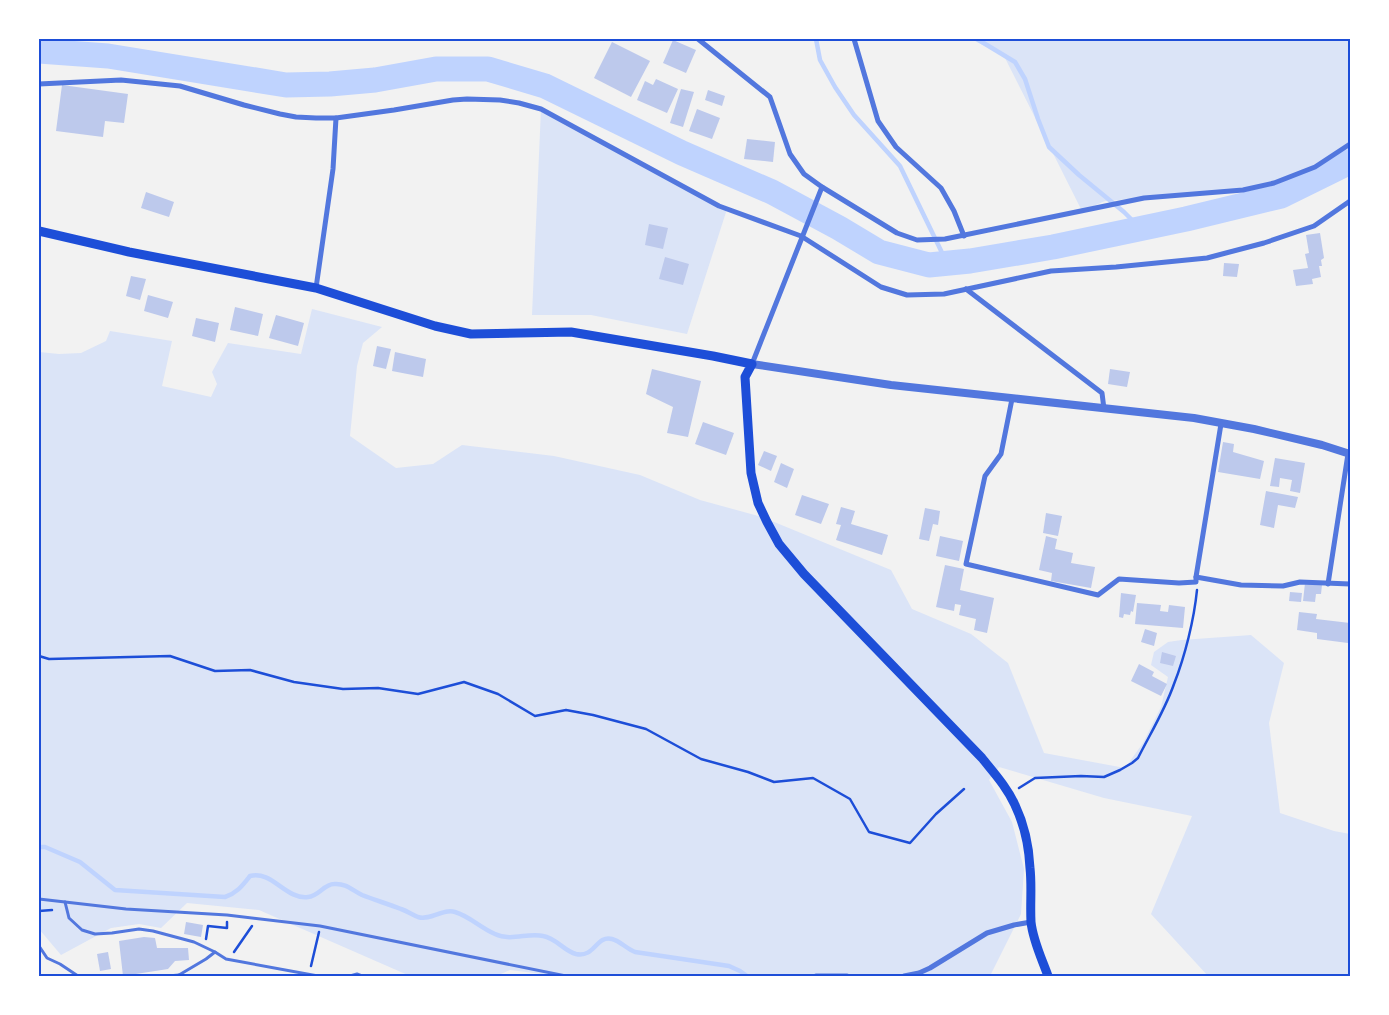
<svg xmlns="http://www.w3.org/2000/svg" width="1389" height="1015" font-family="'Nunito Sans',sans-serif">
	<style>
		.green { fill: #dbe4f7 }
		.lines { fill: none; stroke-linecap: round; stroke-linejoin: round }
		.stream { stroke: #bfd3fe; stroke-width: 4.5 }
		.river { stroke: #bfd3fe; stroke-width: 25 }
		.building { fill: #bdc9ec }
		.path { stroke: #1d4ed8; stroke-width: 2.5 }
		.service { stroke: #5277de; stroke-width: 3 }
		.minor { stroke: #5277de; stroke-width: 5 }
		.tertiary { stroke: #5277de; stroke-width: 8 }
		.secondary { stroke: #1d4ed8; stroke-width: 9 }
		.neatline { fill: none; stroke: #1d4ed8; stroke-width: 2 }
	</style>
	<rect width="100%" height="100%" fill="#f2f2f2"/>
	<!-- green -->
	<g class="green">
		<polygon points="971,39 1350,39 1350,166 1299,176 1237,191 1105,201 1082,211 1004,56"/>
		<polygon points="541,109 727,209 687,334 591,315 532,315"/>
		<polygon points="312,309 382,327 363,343 357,366 350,436 396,468 433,464 462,445 554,456 640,475 700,500 762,517 891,570 912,609 971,634 1008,663 1044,753 1125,768 1143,743 1161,707 1168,677 1151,665 1154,652 1168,642 1182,640 1251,635 1284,663 1269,723 1280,813 1334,831 1350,834 1350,976 1208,976 1151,914 1192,816 1104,798 999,767 989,780 1012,822 1024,869 1021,914 990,976 558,976 510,970 496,976 410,976 259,910 187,903 161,928 139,924 111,928 61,955 39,929 39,352 59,354 81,353 106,341 110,331 172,341 162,386 211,397 217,384 212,372 228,343 301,354"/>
	</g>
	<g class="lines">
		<!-- stream -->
		<g class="stream">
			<polyline points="816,39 820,60 835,87 854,115 900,166 947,263"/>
			<polyline points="977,39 1015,62 1025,79 1038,119 1049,147 1079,175 1124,212 1141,229"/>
			<path d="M39 847H45L80 862 115 890 225 897C237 893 242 886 250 876 272 870 286 900 308 897 319 896 324 884 334 884 346 883 352 890 362 895 375 900 388 904 401 909 407 911 413 915 418 917 431 921 443 908 455 912 469 916 481 928 495 934 512 942 528 932 543 936 556 938 564 951 576 954 595 958 596 935 612 939 620 941 627 949 635 952L729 966 740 971 747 976"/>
		</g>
		<!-- river -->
		<polyline class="river" points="39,51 108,56 286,85 330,84 375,80 436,69 488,69 545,86 682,153 772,192 839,228 879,252 929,265 970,261 1053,247 1186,219 1281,196 1350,162"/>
	</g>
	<!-- building -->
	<g class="building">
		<polygon points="673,40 696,50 686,73 663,63"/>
		<polygon points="612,42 650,61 631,97 594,78"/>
		<polygon points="656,79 678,89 667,113 637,100 645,81 653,85"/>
		<polygon points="62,85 128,94 124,123 105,121 103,137 56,131"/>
		<polygon points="681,89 694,92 683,127 670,123"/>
		<polygon points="708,90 725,96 722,106 705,100"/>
		<polygon points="697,109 720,118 712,139 689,131"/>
		<polygon points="747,139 775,142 773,162 744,159"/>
		<polygon points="146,192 174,202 169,217 141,208"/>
		<polygon points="649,224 668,228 663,249 645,245"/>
		<polygon points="1320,233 1324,258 1321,260 1322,266 1319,266 1321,277 1312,279 1313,284 1296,286 1293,270 1308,268 1305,254 1309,253 1306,235"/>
		<polygon points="665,257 689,264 683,285 659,279"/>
		<polygon points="1224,263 1239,264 1237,277 1223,276"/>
		<polygon points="131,276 146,279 140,300 126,296"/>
		<polygon points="148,295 173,302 168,318 144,311"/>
		<polygon points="235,307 263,314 258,336 230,330"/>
		<polygon points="276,315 304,323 298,346 269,338"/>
		<polygon points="196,318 219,323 215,342 192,336"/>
		<polygon points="377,346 391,349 386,369 373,366"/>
		<polygon points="395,352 426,359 423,377 392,371"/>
		<polygon points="652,369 701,381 688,437 667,433 673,407 646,394"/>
		<polygon points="1110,369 1130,372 1127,387 1108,384"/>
		<polygon points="703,422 734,433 726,455 695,444"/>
		<polygon points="1223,442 1234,444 1233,452 1264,461 1260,479 1218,472"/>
		<polygon points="764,451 777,456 771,471 758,465"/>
		<polygon points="1275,458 1305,463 1300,493 1290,491 1292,480 1280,478 1279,487 1270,486"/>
		<polygon points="781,463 794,469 787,488 774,482"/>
		<polygon points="1266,491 1298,497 1295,508 1278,505 1274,528 1260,525"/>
		<polygon points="802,495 829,504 821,524 795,515"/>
		<polygon points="841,507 855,511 851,524 888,535 882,555 836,540 841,525 836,524"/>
		<polygon points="925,508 940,511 938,525 933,524 929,541 919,539"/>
		<polygon points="1046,513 1062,516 1058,536 1043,533"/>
		<polygon points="940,536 963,541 959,561 936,556"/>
		<polygon points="1046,536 1057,539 1055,549 1073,553 1071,563 1095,567 1091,588 1051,581 1052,573 1039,570"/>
		<polygon points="945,565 964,569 960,590 994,598 987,633 974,630 976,619 959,615 961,605 955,604 954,611 936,607"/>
		<polygon points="1305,583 1322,585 1321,594 1316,594 1315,602 1303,601"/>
		<polygon points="1290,592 1302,593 1301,602 1289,601"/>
		<polygon points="1121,593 1136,595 1133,612 1131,611 1130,615 1124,614 1123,618 1119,617"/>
		<polygon points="1137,603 1161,605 1160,611 1168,612 1169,605 1185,607 1183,628 1135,624"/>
		<polygon points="1299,612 1317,614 1316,619 1350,623 1348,643 1317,639 1317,633 1297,630"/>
		<polygon points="1145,629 1157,633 1154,646 1141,642"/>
		<polygon points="1162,652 1176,656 1173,666 1160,663"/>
		<polygon points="1139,664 1154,672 1152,676 1167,684 1161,696 1131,681"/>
		<polygon points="186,922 203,925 201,937 184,934"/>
		<polygon points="144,937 155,938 157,948 188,948 189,960 175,961 168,969 123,976 119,941"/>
		<polygon points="108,952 111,969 100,971 97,954"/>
	</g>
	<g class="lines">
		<!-- path -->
		<g class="path">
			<polyline points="39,656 49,659 170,656 215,671 250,670 294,682 343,689 378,688 418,694 464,682 498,694 535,716 566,710 593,715 646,729 701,759 748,772 774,782 813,778 850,799 869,832 910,843 936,814 964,789"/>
			<path d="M1019 788 1035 778 1081 776 1104 777 1120 770 1132 763 1138 758C1150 734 1165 710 1174 684 1185 656 1194 620 1197 590"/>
			<polyline points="39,911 52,910"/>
			<polyline points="206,939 208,926 227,928 227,922"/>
			<polyline points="234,952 252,926"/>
			<polyline points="311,966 319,932"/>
		</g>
		<!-- service -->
		<g class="service">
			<polyline points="39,899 126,909 227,915 320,926 566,976"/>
			<polyline points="65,902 69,918 82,930 95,934 112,933 139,929 153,931 194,942 215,952 226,959 318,976"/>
			<polyline points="39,946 47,958 60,964 78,976"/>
			<polyline points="168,976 179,975"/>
			<polyline points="187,976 179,975 206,959 215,952"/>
			<polyline points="350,976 357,974 362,976"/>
		</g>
		<!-- minor -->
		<g class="minor">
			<polyline points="698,39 770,97 790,154 804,174 822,187 897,233 917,240 945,239 1144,198 1243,190 1274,183 1315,167 1350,144"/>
			<polyline points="854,39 878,121 896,147 941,188 954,211 964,236"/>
			<polyline points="39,84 121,80 180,86 244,105 280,114 296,117 316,118 336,118 394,110 453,100 467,99 500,100 519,103 541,109 719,206 801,236 881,287 907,295 944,294 1051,271 1116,267 1207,258 1264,243 1314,226 1350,201"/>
			<polyline points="316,288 333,169 336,118"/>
			<polyline points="966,289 1102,393 1104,409"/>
			<polyline points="752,364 822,187"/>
			<polyline points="1012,399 1001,454 985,476 966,564 1098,595 1119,579 1179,583 1196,582 1196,577 1221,424"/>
			<polyline points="1196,577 1241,585 1283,586 1300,582 1350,584"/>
			<polyline points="1328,584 1348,454"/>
			<polyline points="816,976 847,976"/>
			<polyline points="904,976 919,973 930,968 987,933 1014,925 1031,922"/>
		</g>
		<!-- tertiary -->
		<polyline class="tertiary" points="752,364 891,385 1194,418 1254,429 1322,445 1350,454"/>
		<!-- secondary -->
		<path class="secondary" d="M39 231 129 252 316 288 435 326 471 334 571 332 713 356 752 364 745 377 751 473 758 503 767 522 779 544 804 574 982 758C994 773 1007 787 1015 805 1024 824 1029 847 1030 868 1032 886 1030 904 1031 922 1033 941 1042 959 1048 976"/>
	</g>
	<!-- border -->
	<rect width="1389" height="1015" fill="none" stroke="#ffffff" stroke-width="80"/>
	<rect x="40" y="40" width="1309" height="935" class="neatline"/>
</svg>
